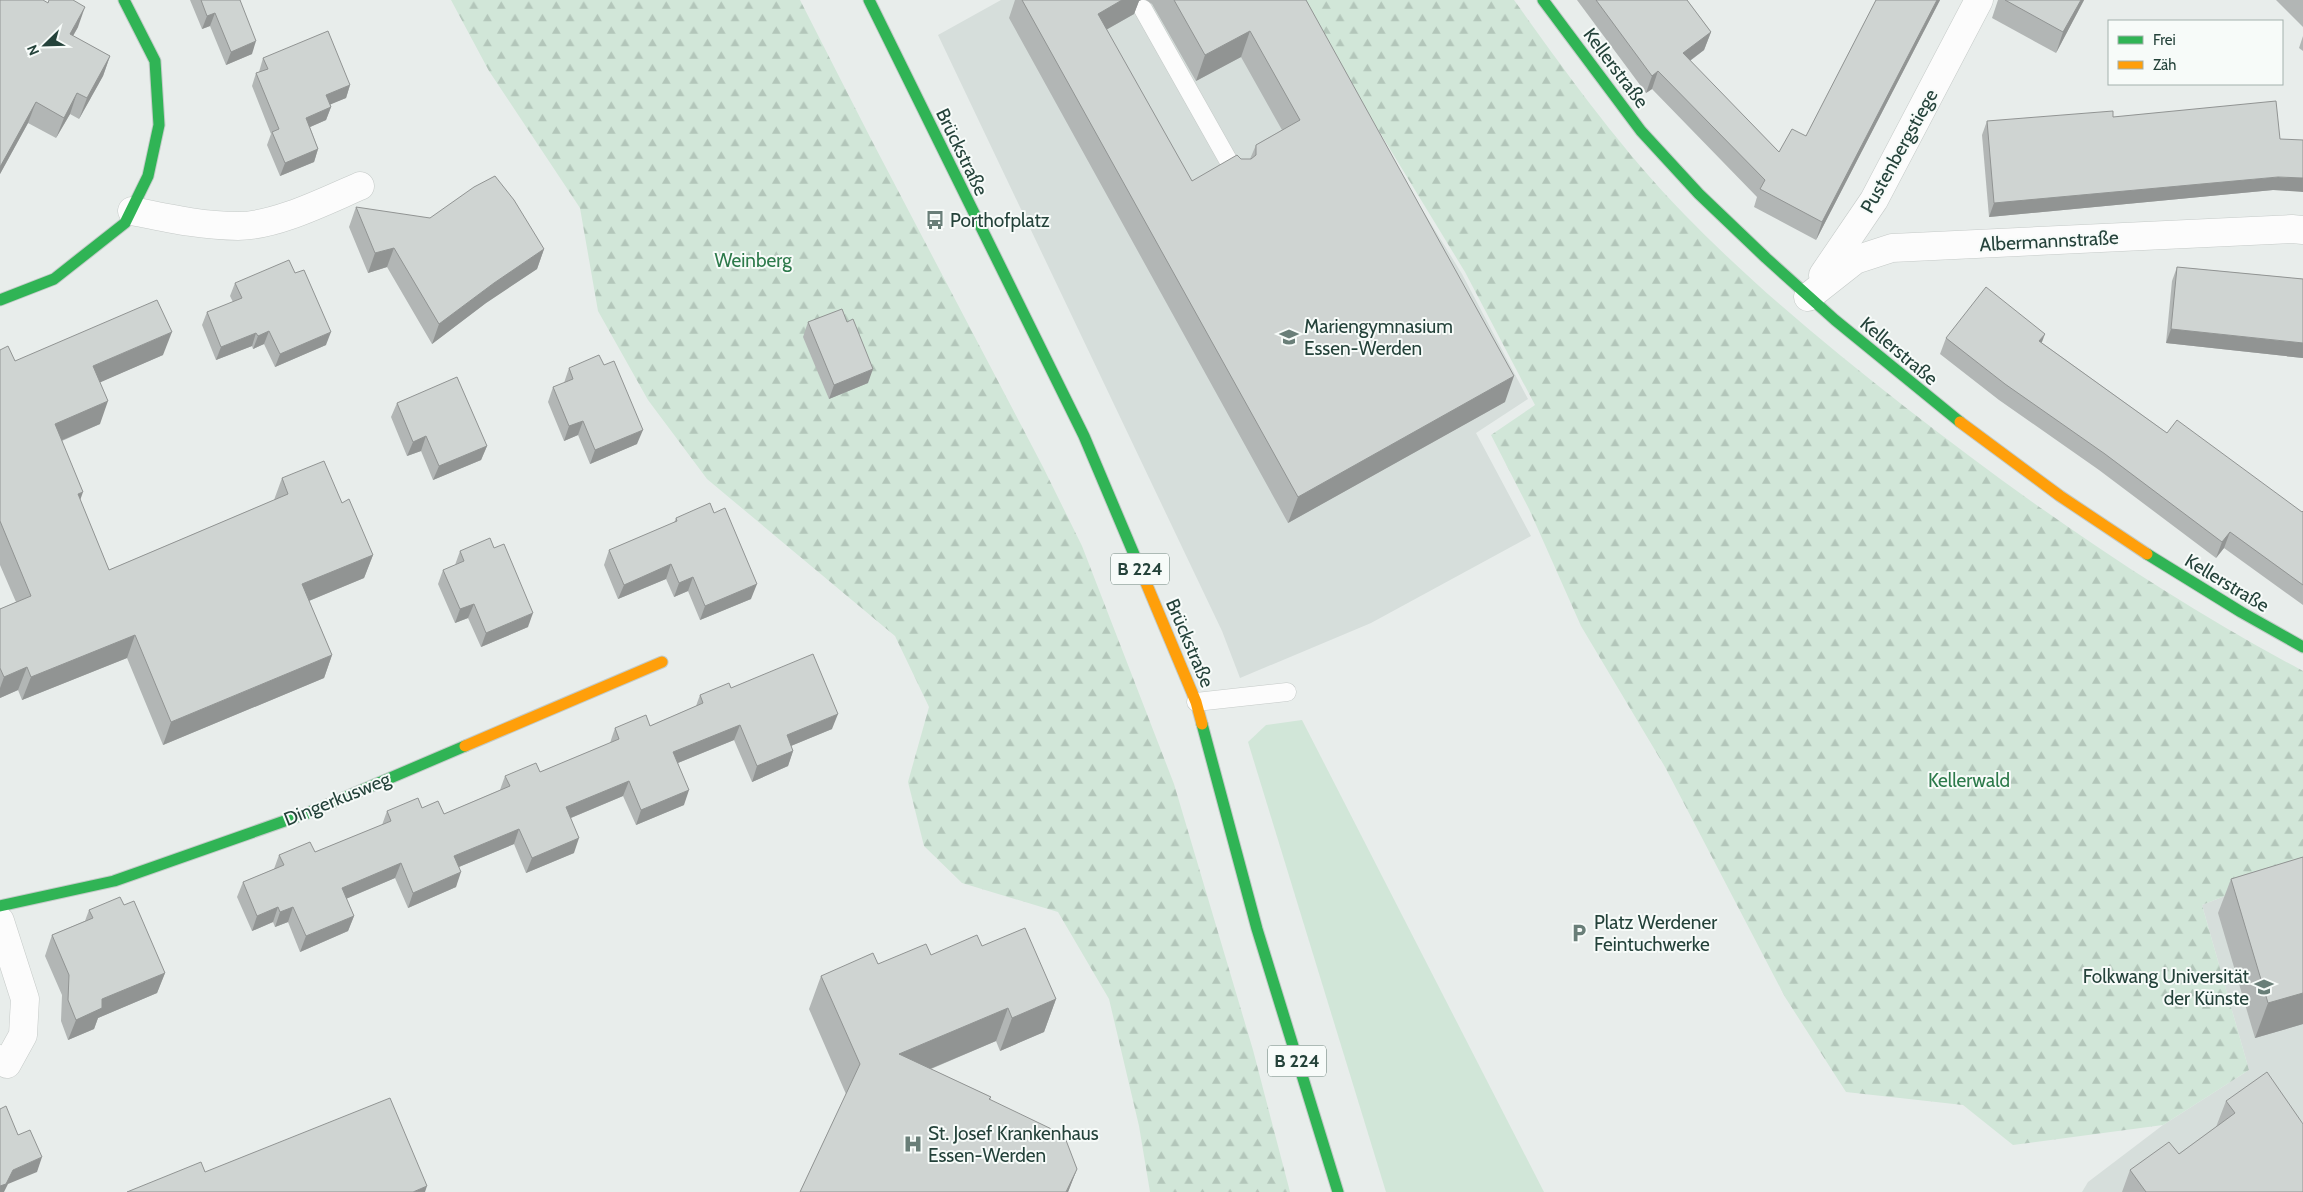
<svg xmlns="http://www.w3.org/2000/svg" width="2303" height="1192" font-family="Cabin,sans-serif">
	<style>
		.built { fill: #d6dedb }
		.green { fill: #d1e6d8 }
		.forest { fill: url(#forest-firs) }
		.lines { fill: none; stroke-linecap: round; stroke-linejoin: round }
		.lane-casing { stroke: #c5cac8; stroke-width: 19 }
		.street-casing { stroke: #c5cac8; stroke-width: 29 }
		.fast-casing { stroke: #c3cbc8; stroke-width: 13 }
		.slow-casing { stroke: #c3cbc8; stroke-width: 13 }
		.lane { stroke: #fcfcfc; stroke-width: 18 }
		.street { stroke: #fcfcfc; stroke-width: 28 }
		.fast { stroke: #30b455; stroke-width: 11 }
		.slow { stroke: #ff9f0a; stroke-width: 11 }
		.wall { fill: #b2b6b5 }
		.shaded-wall { fill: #919493 }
		.building { fill: #cfd4d2; stroke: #919493 }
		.labels { text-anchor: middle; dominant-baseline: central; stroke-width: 4; stroke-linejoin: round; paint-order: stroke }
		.shield { fill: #f7fbf9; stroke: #637a73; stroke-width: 1 }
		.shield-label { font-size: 18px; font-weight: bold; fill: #24423a }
		.street-label { font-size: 19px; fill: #24423a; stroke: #f7fbf9 }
		.poi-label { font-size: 19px; fill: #24423a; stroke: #f7fbf9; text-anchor: start }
		.park-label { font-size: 19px; fill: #2d7a4b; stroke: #f7fbf9 }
	</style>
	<defs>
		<pattern id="forest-firs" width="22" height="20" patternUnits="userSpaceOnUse" patternTransform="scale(1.25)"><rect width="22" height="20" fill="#d1e6d8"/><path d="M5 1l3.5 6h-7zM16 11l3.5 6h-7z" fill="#b3c6ba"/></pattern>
	</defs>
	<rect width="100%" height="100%" fill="#e8edeb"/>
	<!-- built -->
	<g class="built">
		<polygon points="1001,0 1293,0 1462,274 1528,399 1476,433 1531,536 1371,623 1240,678 1222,631 938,35"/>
		<polygon points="2303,865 2303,1192 2082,1192 2088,1182 2163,1125 2249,1070 2202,905"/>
	</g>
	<!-- green -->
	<polygon class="green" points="1302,720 1544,1192 1386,1192 1248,742 1266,725"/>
	<!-- forest -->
	<g class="forest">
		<polygon points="451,0 800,0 872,141 1043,467 1082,546 1174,784 1253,1050 1290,1192 1150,1192 1139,1126 1109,999 1058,912 962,883 924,846 908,782 929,707 895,636 707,479 648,400 598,311 580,208 489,71"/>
		<path d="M1299 0H1514C1567 74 1620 148 1684 214 1752 284 1828 347 1905 407 2031 505 2162 596 2303 671V865L2202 905 2249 1070 2163 1125 2013 1145 1963 1105 1846 1092 1785 997 1665 767 1581 626 1529 509 1491 435 1535 405 1465 272Z"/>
	</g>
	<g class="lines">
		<!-- lane casing -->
		<g class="lane-casing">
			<g id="lane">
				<polyline points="1143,9 1237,176"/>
				<polyline points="1196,702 1287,692"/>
			</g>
		</g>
		<!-- street casing -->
		<g class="street-casing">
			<g id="street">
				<path d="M132 211C167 218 202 226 238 226 276 226 325 201 360 186"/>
				<polyline points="1823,275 1874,200 1979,0"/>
				<polyline points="1808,297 1855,260 1892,248 2292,229 2303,230"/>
				<polyline points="0,921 25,999 23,1035 7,1064 0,1059"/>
			</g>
		</g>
		<!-- fast casing -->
		<g class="fast-casing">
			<g id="fast">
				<polyline points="869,0 1084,436 1144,578"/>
				<polyline points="1543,0 1641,131 1699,194 1766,258 1835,320 1960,422"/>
				<polyline points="0,300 54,279 125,223 148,176 159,125 155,61 124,0"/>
				<polyline points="2147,554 2241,612 2303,647"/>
				<polyline points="1202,724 1257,929 1338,1192"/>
				<polyline points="0,906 114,881 313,811 465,746"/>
			</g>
		</g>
		<!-- slow casing -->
		<g class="slow-casing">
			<g id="slow">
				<polyline points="1960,422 2060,496 2147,554"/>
				<polyline points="1144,578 1196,702 1202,724"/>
				<polyline points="465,746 662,662"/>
			</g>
		</g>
		<!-- lane -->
		<use href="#lane" class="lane"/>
		<!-- street -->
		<use href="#street" class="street"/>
		<!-- fast -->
		<use href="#fast" class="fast"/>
		<!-- slow -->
		<use href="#slow" class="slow"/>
	</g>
	<!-- wall -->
	<g class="wall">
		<polygon points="0,0 78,27 73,36 110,56 103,76 79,119 70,114 56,138 28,123 0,174"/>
		<polygon points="190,0 240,0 252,54 226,65 210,26 202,29"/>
		<polygon points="1015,0 1141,0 1139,1 1134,14 1106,30 1192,181 1241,159 1250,159 1256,145 1282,130 1241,57 1196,81 1152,4 1146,0 1306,0 1505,402 1288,523 1009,18"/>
		<polygon points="1577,0 1687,0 1711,32 1704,50 1690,61 1779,152 1806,136 1876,0 1940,0 1816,240 1754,207 1757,197 1652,89 1646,93"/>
		<polygon points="1998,0 2084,0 2056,53 1992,18"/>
		<polygon points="2276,0 2303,0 2303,27"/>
		<polygon points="2303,36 2303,51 2299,48"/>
		<polygon points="263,58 350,85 346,98 330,104 331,107 326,120 310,127 318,149 314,162 280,176 267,145 271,134 252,86 256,73 259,72"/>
		<polygon points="2113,117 2273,190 1989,217 1982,135 1987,121"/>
		<polygon points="356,207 544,249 537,269 486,303 432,344 387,267 368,273 349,227"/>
		<polygon points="2177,267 2303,279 2303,358 2166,343 2172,281"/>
		<polygon points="235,283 326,345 275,367 264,344 253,349 252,346 216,360 202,325 207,312 233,302 230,296"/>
		<polygon points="808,322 868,383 829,399 803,337"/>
		<polygon points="1946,338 2042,343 2167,433 2302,512 2303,511 2303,605 2224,548 2216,558 2099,470 1999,400 1940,354"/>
		<polygon points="0,350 15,361 163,355 100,382 100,424 62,441 80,500 109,570 274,500 282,478 342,503 373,555 364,578 309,601 332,655 324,678 163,745 127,658 22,700 18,690 0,698 0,609 16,602 0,565"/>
		<polygon points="569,368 637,444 590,464 578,435 564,441 548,402 553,387 564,383"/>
		<polygon points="397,403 487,446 481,460 433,480 421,451 407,456 391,417"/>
		<polygon points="676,518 751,599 700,620 688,591 674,597 666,579 618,599 604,565 609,550 674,523"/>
		<polygon points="460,551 528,627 481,647 468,618 455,623 438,584 443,570 455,565"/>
		<polygon points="731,688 832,729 791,746 793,751 788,766 752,782 734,740 678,763 684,805 636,825 623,796 571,818 574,853 526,873 514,844 459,867 456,887 408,908 395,878 346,899 354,916 348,931 300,952 288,922 275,927 273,922 252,931 237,897 243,882 274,869 279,855 315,852 382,825 387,811 422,808 444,814 500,790 505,776 540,772 610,743 615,728 650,726 696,706 700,695"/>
		<polygon points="2303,857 2303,1024 2255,1038 2218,913 2231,879"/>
		<polygon points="124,905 165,973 157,993 98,1018 94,1029 68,1040 61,1021 62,995 45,956 52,935 85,921 89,910"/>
		<polygon points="982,946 1056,999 1044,1032 1000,1051 996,1041 931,1069 991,1097 990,1100 1077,1169 1068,1192 800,1192 846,1094 809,1009 821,976"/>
		<polygon points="2226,1101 2303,1192 2122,1192 2130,1170 2179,1154 2216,1127"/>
	</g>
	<!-- shaded-wall -->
	<g class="shaded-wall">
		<polygon points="1122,0 1141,0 1139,1 1134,14 1088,40 1098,14"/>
		<polygon points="1937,0 1940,0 1816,240 1822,222"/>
		<polygon points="2081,0 2084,0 2056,53 2063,32"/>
		<polygon points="85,7 78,27 62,55 70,34"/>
		<polygon points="215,13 210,26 202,29 207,16"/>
		<polygon points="1250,31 1241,57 1196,81 1205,55"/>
		<polygon points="1711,32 1704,50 1676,71 1683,53"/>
		<polygon points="256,41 252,54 226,65 231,52"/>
		<polygon points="110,56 103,76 79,119 87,98"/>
		<polygon points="1658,71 1652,89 1646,93 1652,76"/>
		<polygon points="350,85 346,98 322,108 326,95"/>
		<polygon points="77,93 70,114 56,138 64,118"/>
		<polygon points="36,102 28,123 0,174 0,167"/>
		<polygon points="331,107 326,120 301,131 306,118"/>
		<polygon points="318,149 314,162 280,176 285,163"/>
		<polygon points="2278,177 2303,178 2303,192 2273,190 1989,217 1994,203"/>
		<polygon points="394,248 387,267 368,273 375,253"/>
		<polygon points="544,249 537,269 486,303 432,344 439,324 494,283"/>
		<polygon points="2171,329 2303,343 2303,358 2166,343"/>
		<polygon points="269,331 264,344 253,349 258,336"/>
		<polygon points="172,332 163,355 85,389 93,366"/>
		<polygon points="331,332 326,345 275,367 280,354"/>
		<polygon points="256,333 252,346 216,360 221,347"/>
		<polygon points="2045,334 2039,350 2039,341"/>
		<polygon points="873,369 868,383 829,399 834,385"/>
		<polygon points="1514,376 1505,402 1288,523 1298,497"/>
		<polygon points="108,401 100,424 46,447 55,424"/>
		<polygon points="583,421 578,435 564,441 569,426"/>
		<polygon points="643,430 637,444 590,464 595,450"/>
		<polygon points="426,436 421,451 407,456 413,442"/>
		<polygon points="487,446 481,460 433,480 439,466"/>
		<polygon points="83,492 75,515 78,494"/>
		<polygon points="2230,532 2224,548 2216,558 2222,542"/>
		<polygon points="373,555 364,578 294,607 302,584"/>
		<polygon points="671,564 666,579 618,599 624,585"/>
		<polygon points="693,577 688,591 674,597 679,583"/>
		<polygon points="757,584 751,599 700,620 705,606"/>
		<polygon points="474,604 468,618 455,623 460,609"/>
		<polygon points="533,613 528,627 481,647 486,633"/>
		<polygon points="135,635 127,658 22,700 31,677"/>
		<polygon points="332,655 324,678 163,745 171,722"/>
		<polygon points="27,667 18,690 0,698 0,688 4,677"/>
		<polygon points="838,714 832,729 781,750 787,735"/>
		<polygon points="740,725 734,740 668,767 673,752"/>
		<polygon points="793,751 788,766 752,782 757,766"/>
		<polygon points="629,781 623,796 561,822 566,807"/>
		<polygon points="689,790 684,805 636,825 641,810"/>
		<polygon points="519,829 514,844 449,871 454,856"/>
		<polygon points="579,838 574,853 526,873 532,858"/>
		<polygon points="401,863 395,878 336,903 342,888"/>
		<polygon points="461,872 456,887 408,908 413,893"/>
		<polygon points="278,907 273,922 252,931 257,916"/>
		<polygon points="293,907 288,922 275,927 280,912"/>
		<polygon points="354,916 348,931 300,952 306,936"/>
		<polygon points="165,973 157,993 98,1018 94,1029 68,1040 76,1020 102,999"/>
		<polygon points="2303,993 2303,1024 2255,1038 2268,1003"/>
		<polygon points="1056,999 1044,1032 1000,1051 1012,1018"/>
		<polygon points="1008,1008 996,1041 887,1087 899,1054"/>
		<polygon points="42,1157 37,1172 8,1184 4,1192 0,1192 0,1186 13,1170"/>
		<polygon points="1077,1169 1068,1192 1066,1192"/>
		<polygon points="427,1186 425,1192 413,1192"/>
	</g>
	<!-- building -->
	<g class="building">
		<polygon points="0,0 43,0 48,3 49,0 73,0 85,7 70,34 110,56 87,98 77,93 64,118 36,102 0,167"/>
		<polygon points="201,0 240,0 256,41 231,52 215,13 207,16"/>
		<polygon points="1022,0 1122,0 1098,14 1192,181 1237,155 1241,159 1251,159 1256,155 1256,145 1300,120 1250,31 1205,55 1174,0 1306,0 1514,376 1298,497"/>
		<polygon points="1596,0 1687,0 1711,32 1683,53 1779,152 1792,129 1806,136 1876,0 1937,0 1822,222 1760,189 1765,180 1658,71 1652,76"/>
		<polygon points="2005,0 2081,0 2063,32"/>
		<polygon points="328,31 350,85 326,95 331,107 306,118 318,149 285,163 272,132 279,129 256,73 268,69 263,58"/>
		<polygon points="2276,101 2280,139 2303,140 2303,178 2278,177 1994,203 1987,121 2113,111 2113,117"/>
		<polygon points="495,176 514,200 544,249 494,283 439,324 394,248 375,253 356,207 430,218 474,187"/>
		<polygon points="289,260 295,273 304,270 331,332 280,354 269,331 258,336 256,333 221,347 207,312 242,298 235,283"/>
		<polygon points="2177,267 2303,279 2303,343 2171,329"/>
		<polygon points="1986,287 2045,334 2039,341 2167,433 2177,420 2302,512 2303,511 2303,585 2230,532 2222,542 2105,454 2005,384 1946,338"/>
		<polygon points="157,300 172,332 93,366 108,401 55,424 83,492 78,494 109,570 288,494 282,478 324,461 342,503 349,499 373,555 302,584 332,655 171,722 135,635 31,677 27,667 4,677 0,668 0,609 31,596 0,521 0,350 8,346 15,361"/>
		<polygon points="842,309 847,322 853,319 873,369 834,385 808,322"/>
		<polygon points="599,355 604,365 614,361 643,430 595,450 583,421 569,426 553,387 573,379 569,368"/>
		<polygon points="457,377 487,446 439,466 426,436 413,442 397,403"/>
		<polygon points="710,503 714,513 725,508 757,584 705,606 693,577 679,583 671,564 624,585 609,550 677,521 676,518"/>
		<polygon points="490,538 494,548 504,544 533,613 486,633 474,604 460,609 443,570 464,561 460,551"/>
		<polygon points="813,654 838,714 787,735 793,751 757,766 740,725 673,752 689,790 641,810 629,781 566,807 579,838 532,858 519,829 454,856 461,872 413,893 401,863 342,888 354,916 306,936 293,907 280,912 278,907 257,916 243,882 284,865 279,855 310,842 315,852 391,821 387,811 418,798 422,808 438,801 444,814 510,786 505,776 536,763 540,772 619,739 615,728 646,715 650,726 703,703 700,695 729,683 731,688"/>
		<polygon points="2303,857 2303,993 2268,1003 2231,879"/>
		<polygon points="120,897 124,905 134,901 165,973 102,999 102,1008 76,1020 68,1000 69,975 52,935 93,918 89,910"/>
		<polygon points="1025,928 1056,999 1012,1018 1008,1008 899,1054 991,1097 989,1099 1064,1135 1077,1169 1066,1192 800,1192 860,1064 821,976 873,953 878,964 926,944 931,955 977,935 982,946"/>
		<polygon points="2267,1072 2303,1124 2303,1192 2146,1192 2130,1170 2169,1142 2179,1154 2235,1113 2226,1101"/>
		<polygon points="390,1098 427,1186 413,1192 127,1192 201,1162 205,1172"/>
		<polygon points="6,1106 18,1135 30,1130 42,1157 13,1170 6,1184 0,1186 0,1109"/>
	</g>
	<!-- icons -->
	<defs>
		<g id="bus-bare" transform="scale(1.5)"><path d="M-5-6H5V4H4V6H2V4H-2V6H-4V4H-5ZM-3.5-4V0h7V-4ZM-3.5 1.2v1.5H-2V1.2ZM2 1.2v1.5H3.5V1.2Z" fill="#697e78" stroke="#f7fbf9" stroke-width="2.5" paint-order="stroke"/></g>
		<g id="school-bare" transform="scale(1.5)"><path d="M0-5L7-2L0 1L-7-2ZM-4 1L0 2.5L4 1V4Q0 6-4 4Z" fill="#697e78" stroke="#f7fbf9" stroke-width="2.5" paint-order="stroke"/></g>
		<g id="parking-bare" transform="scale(1.5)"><path d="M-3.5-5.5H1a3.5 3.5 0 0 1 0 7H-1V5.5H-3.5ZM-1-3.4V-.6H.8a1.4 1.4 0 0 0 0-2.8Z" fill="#697e78" stroke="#f7fbf9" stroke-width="2.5" paint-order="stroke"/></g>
		<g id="university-bare" transform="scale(1.5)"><path d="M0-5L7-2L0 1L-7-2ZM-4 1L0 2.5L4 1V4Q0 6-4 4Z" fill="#697e78" stroke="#f7fbf9" stroke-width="2.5" paint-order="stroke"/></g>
		<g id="hospital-bare" transform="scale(1.5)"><path d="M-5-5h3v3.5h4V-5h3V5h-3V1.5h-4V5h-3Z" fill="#697e78" stroke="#f7fbf9" stroke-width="2.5" paint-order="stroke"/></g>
	</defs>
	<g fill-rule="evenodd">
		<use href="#bus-bare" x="935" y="220"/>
		<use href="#school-bare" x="1289" y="337"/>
		<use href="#parking-bare" x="1579" y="933"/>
		<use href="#university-bare" x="2264" y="987"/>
		<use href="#hospital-bare" x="913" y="1144"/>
	</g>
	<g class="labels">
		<!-- shield labels -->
		<g class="shield">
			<rect x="1111" y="553.5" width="58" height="31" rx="4"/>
			<rect x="1268" y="1045.5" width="58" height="31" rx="4"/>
		</g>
		<g class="shield-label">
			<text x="1140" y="569">B 224</text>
			<text x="1297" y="1061">B 224</text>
		</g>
		<!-- street labels -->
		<g class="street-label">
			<text transform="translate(1616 68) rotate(53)">Kellerstraße</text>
			<text transform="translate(1899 151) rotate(-61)">Pustenbergstiege</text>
			<text transform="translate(962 152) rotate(64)">Brückstraße</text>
			<text transform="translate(2049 241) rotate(-3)">Albermannstraße</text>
			<text transform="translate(1899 351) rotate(40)">Kellerstraße</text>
			<text transform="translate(2227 583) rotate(31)">Kellerstraße</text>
			<text transform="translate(1190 643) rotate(67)">Brückstraße</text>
			<text transform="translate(337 799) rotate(-22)">Dingerkusweg</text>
		</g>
		<!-- poi labels -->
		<g class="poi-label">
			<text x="950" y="220">Porthofplatz</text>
			<text x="1304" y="326">Mariengymnasium<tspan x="1304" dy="22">Essen-Werden</tspan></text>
			<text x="1594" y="922">Platz Werdener<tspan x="1594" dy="22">Feintuchwerke</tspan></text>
			<text x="2249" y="976" text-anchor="end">Folkwang Universität<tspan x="2249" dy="22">der Künste</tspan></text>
			<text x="928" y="1133">St. Josef Krankenhaus<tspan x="928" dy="22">Essen-Werden</tspan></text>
		</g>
		<!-- park labels -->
		<g class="park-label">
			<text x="753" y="260">Weinberg</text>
			<text x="1969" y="780">Kellerwald</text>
		</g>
	</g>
	<!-- legend -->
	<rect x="2108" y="20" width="175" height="65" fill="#f7fbf9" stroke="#a3b1ad"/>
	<rect x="2118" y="36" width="25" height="8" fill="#30b455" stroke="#a3b1ad"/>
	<text x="2153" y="45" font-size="15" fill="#24423a">Frei</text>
	<rect x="2118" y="61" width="25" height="8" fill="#ff9f0a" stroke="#a3b1ad"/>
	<text x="2153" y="70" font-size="15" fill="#24423a">Zäh</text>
	<!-- north arrow -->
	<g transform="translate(45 45) rotate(247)" stroke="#f7fbf9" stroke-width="4" paint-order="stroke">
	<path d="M0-4L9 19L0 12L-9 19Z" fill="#24423a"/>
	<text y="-8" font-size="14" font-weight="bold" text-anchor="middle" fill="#24423a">N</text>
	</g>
</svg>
